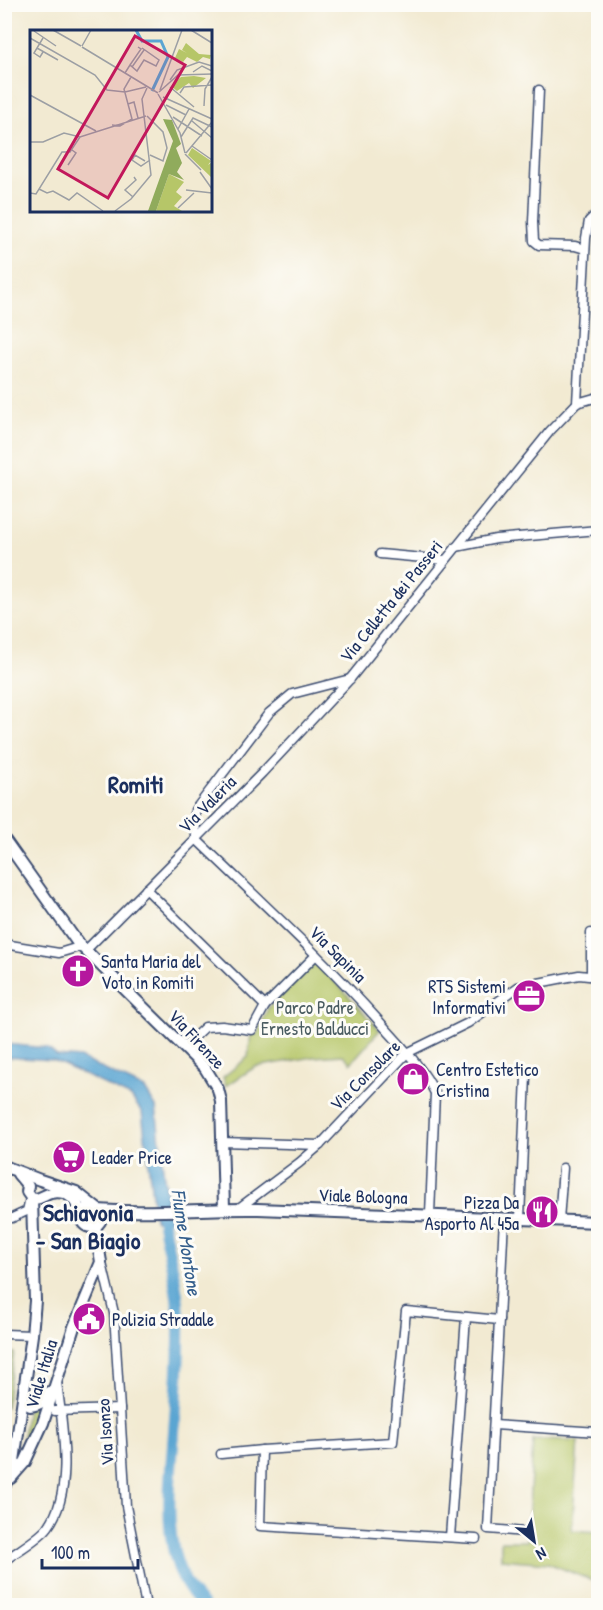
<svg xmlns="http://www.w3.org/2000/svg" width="603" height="1610" font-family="'Patrick Hand',sans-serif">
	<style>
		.green { fill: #b6c668; stroke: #687a63; stroke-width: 1.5 }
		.water { fill: #5aa5d2; stroke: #3a6a98; stroke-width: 1.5 }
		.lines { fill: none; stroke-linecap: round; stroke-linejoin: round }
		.river { stroke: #5aa5d2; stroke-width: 12 }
		.minor-casing { stroke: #3b4b6f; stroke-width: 11 }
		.major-casing { stroke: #3b4b6f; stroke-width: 14 }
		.minor { stroke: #fff; stroke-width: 8 }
		.major { stroke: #fff; stroke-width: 10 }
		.labels { text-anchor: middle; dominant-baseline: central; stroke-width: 6; stroke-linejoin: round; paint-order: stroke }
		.street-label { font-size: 18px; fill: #1b2f5e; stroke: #fdfcf7 }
		.poi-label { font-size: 18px; fill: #1b2f5e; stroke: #fdfcf7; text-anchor: start }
		.park-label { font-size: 18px; fill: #4a5c61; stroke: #fdfcf7 }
		.water-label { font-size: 20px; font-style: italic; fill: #345e8c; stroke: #fdfcf7 }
		.district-label { font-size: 24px; font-weight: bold; fill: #1b2f5e; stroke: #fdfcf7 }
		.inset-river { fill: none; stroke: #5aa5d2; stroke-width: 3 }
		.inset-road { fill: none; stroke: #9c9fa4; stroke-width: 1.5 }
		.view { fill: #c2185b; fill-opacity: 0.15; stroke: #c2185b; stroke-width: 3 }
		.inset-edge { fill: none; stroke: #1b2f5e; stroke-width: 3 }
	</style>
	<rect width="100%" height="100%" fill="#fdfcf7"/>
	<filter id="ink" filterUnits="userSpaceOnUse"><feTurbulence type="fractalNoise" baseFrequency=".0167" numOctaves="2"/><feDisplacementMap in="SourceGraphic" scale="12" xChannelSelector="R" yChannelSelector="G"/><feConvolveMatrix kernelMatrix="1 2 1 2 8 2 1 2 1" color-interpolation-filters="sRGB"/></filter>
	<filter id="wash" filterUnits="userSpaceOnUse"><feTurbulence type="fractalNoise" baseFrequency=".008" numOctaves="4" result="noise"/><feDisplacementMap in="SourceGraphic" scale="24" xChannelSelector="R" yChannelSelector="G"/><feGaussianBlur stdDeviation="1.35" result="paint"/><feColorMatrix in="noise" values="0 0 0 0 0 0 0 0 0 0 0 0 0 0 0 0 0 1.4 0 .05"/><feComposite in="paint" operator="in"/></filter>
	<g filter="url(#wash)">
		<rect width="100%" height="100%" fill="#f2ead2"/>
		<!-- green -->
		<g class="green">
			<polygon points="316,961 380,1030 351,1063 343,1055 313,1057 255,1067 226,1086 223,1077 248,1057 251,1034 257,1034 268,1008"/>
			<polygon points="5,1352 14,1353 6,1407 4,1406"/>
			<polygon points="46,1402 30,1440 27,1440 23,1436 27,1406"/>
			<polygon points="533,1440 578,1441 572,1530 598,1532 598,1583 548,1563 501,1559 501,1541 527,1541"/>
		</g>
		<!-- water -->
		<polygon class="water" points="5,1044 47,1048 57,1056 80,1058 145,1089 156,1107 169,1220 155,1221 142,1112 131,1097 53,1060 5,1057"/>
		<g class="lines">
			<!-- river -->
			<path class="river" d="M160 1206C165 1243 178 1281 179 1318 180 1356 177 1394 174 1432 170 1488 157 1563 204 1606"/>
		</g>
	</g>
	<g filter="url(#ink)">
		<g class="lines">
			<!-- minor casing -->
			<g class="minor-casing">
				<g id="minor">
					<polyline points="539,90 533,222 534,241 539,245 575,246 585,249"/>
					<polyline points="577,403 586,238 589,221 598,212"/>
					<polyline points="456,547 496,539 598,530"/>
					<polyline points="380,554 445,560"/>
					<path d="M350 679 292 694 269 713 195 810 196 839C258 899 322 957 379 1021 399 1044 422 1066 435 1093L430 1214"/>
					<polyline points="146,889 265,1006 316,955"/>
					<polyline points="4,944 59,953 82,946"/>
					<polyline points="86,950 262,773 350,679 550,431 577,403 598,397"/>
					<polyline points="591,976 591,933"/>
					<polyline points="184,1047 205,1027 222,1026 252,1030 265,1006"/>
					<polyline points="222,1142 320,1145"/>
					<polyline points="239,1208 299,1163 320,1145 407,1053 468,1023 518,987 579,975 598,977"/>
					<polyline points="4,1218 12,1218 27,1211 29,1202"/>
					<polyline points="520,1218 526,1076"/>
					<polyline points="559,1220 563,1168"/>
					<polyline points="101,1259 114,1313 126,1506 146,1606"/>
					<polyline points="499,1320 488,1529 525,1532"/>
					<polyline points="4,1334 32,1335"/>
					<polyline points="55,1411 120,1409"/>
					<polyline points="494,1425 598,1432"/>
					<polyline points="221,1454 262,1450"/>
					<polyline points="450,1537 466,1317"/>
					<polyline points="476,1539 260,1526 262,1450 393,1442 406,1311 499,1320 504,1218"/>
					<path d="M4 1561C17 1551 39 1539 48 1527 75 1491 62 1424 57 1382"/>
				</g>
			</g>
			<!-- major casing -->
			<g class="major-casing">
				<g id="major">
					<polyline points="4,839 77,942 205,1068 218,1089 221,1101 224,1208"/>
					<polyline points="4,1166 40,1180 76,1192 96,1208"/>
					<path d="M18 1174 28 1186 27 1192 32 1199C41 1200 43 1195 51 1193 67 1189 77 1200 81 1214"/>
					<circle cx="91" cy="1217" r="10"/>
					<path d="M98 1210C151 1214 205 1208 258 1209L598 1222"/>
					<path d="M23 1399 30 1406C40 1405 45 1401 49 1392"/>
					<polyline points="11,1478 25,1462 43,1423 74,1327 101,1262 95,1225"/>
					<polyline points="5,1485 14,1461 32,1335 35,1301 32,1199"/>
				</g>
			</g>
			<!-- minor -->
			<use href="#minor" class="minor"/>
			<!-- major -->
			<use href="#major" class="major"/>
		</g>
	</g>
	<!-- icons -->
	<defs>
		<g id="church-disc" transform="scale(1.725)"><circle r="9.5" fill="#b5179e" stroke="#fdfcf7"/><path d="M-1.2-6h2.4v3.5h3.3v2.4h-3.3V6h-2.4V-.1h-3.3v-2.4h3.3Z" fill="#fff"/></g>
		<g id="office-disc" transform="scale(1.725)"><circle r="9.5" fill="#b5179e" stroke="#fdfcf7"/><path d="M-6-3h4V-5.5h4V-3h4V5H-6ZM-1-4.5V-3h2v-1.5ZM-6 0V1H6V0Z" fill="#fff"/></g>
		<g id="shop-disc" transform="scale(1.725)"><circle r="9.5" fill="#b5179e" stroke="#fdfcf7"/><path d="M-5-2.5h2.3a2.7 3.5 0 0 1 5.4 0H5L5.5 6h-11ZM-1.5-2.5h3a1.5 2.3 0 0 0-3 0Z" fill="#fff"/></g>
		<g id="supermarket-disc" transform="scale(1.725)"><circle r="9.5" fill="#b5179e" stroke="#fdfcf7"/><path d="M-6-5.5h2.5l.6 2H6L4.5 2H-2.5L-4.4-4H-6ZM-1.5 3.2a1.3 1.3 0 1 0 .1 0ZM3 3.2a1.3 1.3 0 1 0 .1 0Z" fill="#fff"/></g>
		<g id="restaurant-disc" transform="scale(1.725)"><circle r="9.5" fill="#b5179e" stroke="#fdfcf7"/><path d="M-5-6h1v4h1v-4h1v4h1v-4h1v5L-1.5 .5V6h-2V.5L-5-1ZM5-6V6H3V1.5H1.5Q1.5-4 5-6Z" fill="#fff"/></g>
		<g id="civic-disc" transform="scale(1.725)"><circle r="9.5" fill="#b5179e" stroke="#fdfcf7"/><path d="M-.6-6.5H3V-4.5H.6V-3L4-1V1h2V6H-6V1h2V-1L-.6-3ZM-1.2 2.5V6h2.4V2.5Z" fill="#fff"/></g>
	</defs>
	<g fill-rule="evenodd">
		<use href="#church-disc" x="78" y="971"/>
		<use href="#office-disc" x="529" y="996"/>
		<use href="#shop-disc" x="413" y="1079"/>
		<use href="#supermarket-disc" x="69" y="1157"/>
		<use href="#restaurant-disc" x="542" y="1212"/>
		<use href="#civic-disc" x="89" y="1319"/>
	</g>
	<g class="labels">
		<!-- street labels -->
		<g class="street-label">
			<text transform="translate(391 601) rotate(-51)">Via Celletta dei Passeri</text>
			<text transform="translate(207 804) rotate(-45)">Via Valeria</text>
			<text transform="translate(338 954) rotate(45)">Via Sapinia</text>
			<text transform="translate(197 1039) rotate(47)">Via Firenze</text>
			<text transform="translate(365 1075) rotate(-45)">Via Consolare</text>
			<text transform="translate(363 1196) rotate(2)">Viale Bologna</text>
			<text transform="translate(41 1374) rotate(-73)">Viale Italia</text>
			<text transform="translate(105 1432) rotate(-94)">Via Isonzo</text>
		</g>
		<!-- poi labels -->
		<g class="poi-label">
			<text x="101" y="961">Santa Maria del<tspan x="101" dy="21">Voto in Romiti</tspan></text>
			<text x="506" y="986" text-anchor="end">RTS Sistemi<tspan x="506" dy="21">Informativi</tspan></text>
			<text x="436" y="1069">Centro Estetico<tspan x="436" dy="21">Cristina</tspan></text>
			<text x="92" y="1157">Leader Price</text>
			<text x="519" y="1202" text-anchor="end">Pizza Da<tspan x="519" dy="21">Asporto Al 45a</tspan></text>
			<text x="112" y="1319">Polizia Stradale</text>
		</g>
		<!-- park labels -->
		<g class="park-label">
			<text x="315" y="1007">Parco Padre<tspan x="315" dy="21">Ernesto Balducci</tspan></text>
		</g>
		<!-- water labels -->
		<g class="water-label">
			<text transform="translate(187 1242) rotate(81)">Fiume Montone</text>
		</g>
		<!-- district labels -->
		<g class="district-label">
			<text x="136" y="784">Romiti</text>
			<text x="88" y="1212">Schiavonia<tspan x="88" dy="28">- San Biagio</tspan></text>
		</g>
	</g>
	<!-- overview -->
	<g transform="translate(30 30)">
		<rect width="182" height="182" fill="#f2ead2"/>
		<path d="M156 13 169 24 181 25 180 29 173 27 167 32 157 27 153 32 145 28 149 19 157 23 152 20ZM164 46 176 48 163 58 159 53 147 61 141 56 151 47ZM162 118 181 131 178 135 181 133V147L158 125ZM139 144 154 152 146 162 152 167 144 176 152 181H126Z" fill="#b6c668"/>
		<path d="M133 89 142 90 151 114 146 118 152 133 147 142 154 150 139 144 126 181H118L143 111Z" fill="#90ab5c"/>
		<path class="inset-river" d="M106 0 112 11H131L138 27 122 61"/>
		<path class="inset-road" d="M23 0 51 16M161 0 182 13M4 1 26 16M0 8 65 45 77 60 95 62 116 57M13 8 4 23 10 27 13 22M52 16 61 0M52 17 128 63M7 18 28 30M100 35 111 19 108 17M102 37 114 20M163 42 172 36 182 41M95 43 100 35 107 41 114 30 126 36 129 30 112 18M140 50 147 40 169 32 182 36M140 57 164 77M130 60 152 0M129 62 148 45 182 44M150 63 154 57 182 55M128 64 150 103 155 123M0 65 66 101M133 67 182 89M98 74 104 72 108 88M136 75 156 85M174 76 175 59 182 47M117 86 133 102 137 118 133 131 120 125M143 87 172 106M162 91 182 108M82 95 90 96 102 89 94 59 101 47M148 99 159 79M151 107 163 88 182 97M0 112H13L34 103 50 107 116 86M162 116 182 130M156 123 182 92M155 124 171 140M115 131 105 125 102 130 111 136 120 130M38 135 46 123 42 120M170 142 182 159M9 159 17 163 23 161 39 170 47 163 73 181M156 160 182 163M0 163 6 164 32 122H40L50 107M103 167 95 160 106 150 104 147M148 178 164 163M85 181 101 169 121 145 112 69 117 58"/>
		<path class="view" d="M105 6 155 35 78 168 28 139Z"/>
		<rect width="182" height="182" class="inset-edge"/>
	</g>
	<!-- margin -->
	<rect width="603" height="1610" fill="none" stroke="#fdfcf7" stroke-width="24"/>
	<!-- north arrow -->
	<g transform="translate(534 1541) rotate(150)" stroke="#fdfcf7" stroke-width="4.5" paint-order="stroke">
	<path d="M0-4.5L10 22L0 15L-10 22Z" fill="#1b2f5e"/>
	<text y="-9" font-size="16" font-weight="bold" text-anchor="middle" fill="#1b2f5e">N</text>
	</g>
	<!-- scale -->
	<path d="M42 1559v9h96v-9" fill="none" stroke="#1b2f5e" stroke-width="3"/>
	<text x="51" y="1559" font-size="18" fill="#1b2f5e" stroke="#fdfcf7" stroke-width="4.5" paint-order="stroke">100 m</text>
</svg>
